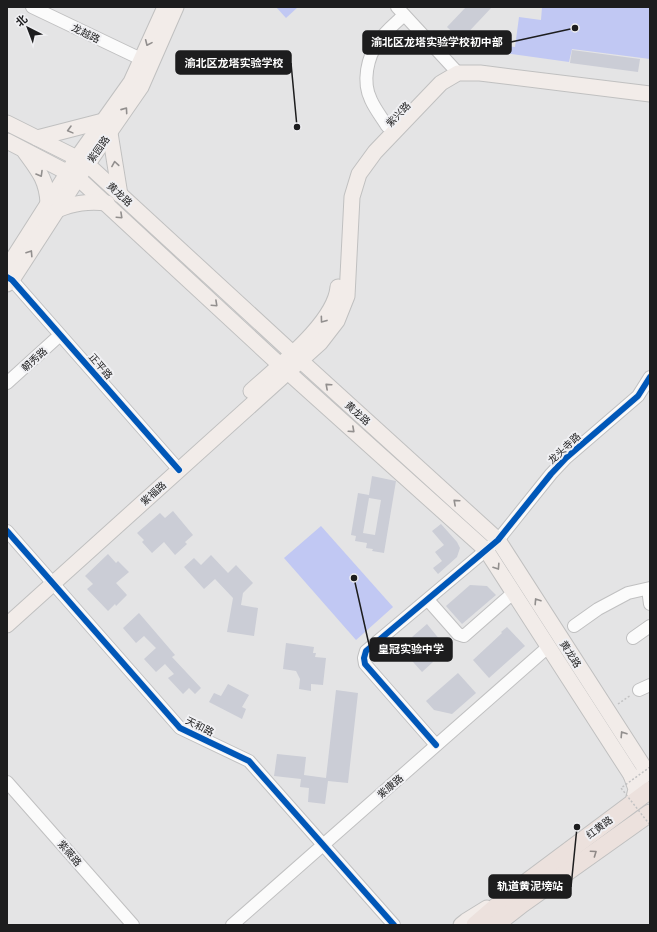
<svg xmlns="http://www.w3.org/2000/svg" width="657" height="932" font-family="Barlow,'Noto Sans SC',sans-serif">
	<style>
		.pitch { fill: #c1c8f3 }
		.building { fill: #cbcdd6; fill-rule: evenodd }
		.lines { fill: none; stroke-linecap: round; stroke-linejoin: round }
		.minor-casing { stroke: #c0c0c1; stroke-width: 14 }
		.major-casing { stroke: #c0c0c0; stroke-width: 17 }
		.highway-casing { stroke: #c0c0c0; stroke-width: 19 }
		.path { stroke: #c2c2c3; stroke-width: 1.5; stroke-dasharray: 2 2; stroke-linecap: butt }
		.minor { stroke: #fbfbfb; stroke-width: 12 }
		.major { stroke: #f2ece9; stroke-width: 15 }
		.highway { stroke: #ece1dd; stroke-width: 17 }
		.path-bridge { stroke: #c2c2c3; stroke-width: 1.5; stroke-dasharray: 2 2; stroke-linecap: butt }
		.cycleway-casing { stroke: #f0f0f3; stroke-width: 8 }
		.cycleway { stroke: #0057b8; stroke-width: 6 }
		.oneway { stroke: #928f8e }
		.oneway2 { stroke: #8f8987 }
		.labels { text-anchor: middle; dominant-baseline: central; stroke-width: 4; stroke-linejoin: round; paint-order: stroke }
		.street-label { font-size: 10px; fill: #1d1d1e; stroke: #f0f0f3 }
		.leader { fill: none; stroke: #1d1d1e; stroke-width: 1.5 }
		.callout-dot { fill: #1d1d1e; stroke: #f0f0f3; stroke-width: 1.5 }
		.callout { fill: #1d1d1e; stroke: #1d1d1e; stroke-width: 1.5 }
		.callout-label { font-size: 11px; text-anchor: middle; font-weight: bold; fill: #fff }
	</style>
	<rect width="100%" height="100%" fill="#e4e4e5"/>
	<!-- pitch -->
	<g class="pitch">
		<polygon points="276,7 298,7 286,18"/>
		<polygon points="542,7 650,7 650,59 572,49 569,62 505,53 506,46 515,47 519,17 541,20"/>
		<polygon points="321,526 393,607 356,640 284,558"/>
	</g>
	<!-- building -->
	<g class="building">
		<polygon points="466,7 492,7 461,40 447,27"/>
		<polygon points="572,50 640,59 638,72 570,63"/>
		<path d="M372 476 396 481 384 553 372 551 373 549 366 548 367 543 355 541 356 536 351 535 358 493 369 495ZM369 498 381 500 375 535 363 533Z"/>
		<polygon points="173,511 193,535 185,542 187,544 175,555 164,542 152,553 142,542 144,540 137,533 160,513 165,518"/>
		<polygon points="441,524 457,542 460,548 457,557 438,574 433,568 442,561 435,552 444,545 432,531"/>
		<polygon points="108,554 116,563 118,561 129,572 116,583 127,595 116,606 115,604 108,611 87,589 93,584 85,576"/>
		<polygon points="211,555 228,573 236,565 253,583 243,593 241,605 258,608 254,636 227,632 233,598 215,579 204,589 184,567 194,558 201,565"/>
		<polygon points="470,585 487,586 496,595 462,624 446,606"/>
		<polygon points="139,613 175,655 172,657 201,688 195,694 189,688 183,694 168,678 174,674 165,664 156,672 144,659 156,648 144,636 136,643 123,628"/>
		<polygon points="427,624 440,640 426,653 433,662 422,672 406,654 418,644 412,637"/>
		<polygon points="507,627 525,646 489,678 473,660 502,633 501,632"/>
		<polygon points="286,643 314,647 313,653 316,653 315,657 326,658 323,685 311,684 311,691 299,689 300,679 296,671 283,669"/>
		<polygon points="458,673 476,693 452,714 434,710 426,701"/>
		<polygon points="228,684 249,695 242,707 246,709 242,719 209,702 214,693 221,696"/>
		<polygon points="336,690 358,693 348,783 328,781 325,804 308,802 309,788 300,787 301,779 274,776 277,754 306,757 304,775 326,778"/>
	</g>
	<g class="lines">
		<!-- minor casing -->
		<g class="minor-casing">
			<g id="minor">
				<polyline points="32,7 141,59"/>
				<polyline points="397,7 458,73"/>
				<path d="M387 126C382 118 375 109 371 100 362 82 367 57 379 41 385 31 396 23 404 15"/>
				<polyline points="7,277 12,280 179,470"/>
				<polyline points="7,383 60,335"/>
				<polyline points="7,531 180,728 249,761 394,925"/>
				<polyline points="648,589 650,604"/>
				<polyline points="428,600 458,634 464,636 513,593"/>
				<polyline points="574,626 598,609 628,593 650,588"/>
				<polyline points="633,638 650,626"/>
				<polyline points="639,690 650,685"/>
				<polyline points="436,745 365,664 364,658 366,651 498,540 551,474 566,458 638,396 650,377"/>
				<polyline points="7,782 133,925"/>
				<polyline points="232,925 548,647"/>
			</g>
		</g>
		<!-- major casing -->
		<g class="major-casing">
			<g id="major">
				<polyline points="7,123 77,158 87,164 300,360 498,540 644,767 645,773 642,778 637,779 631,775"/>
				<polyline points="110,133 120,195"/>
				<polyline points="37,138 103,121"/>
				<polyline points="7,141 78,178 280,365 486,550 631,775 636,789 633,802"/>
				<path d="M25 152C38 170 47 180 48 203"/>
				<path d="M57 210C74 203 88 201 107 203"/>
				<polyline points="7,268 77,158 131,82 165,7"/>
				<polyline points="7,284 12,280 78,178 141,87 176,7"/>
				<path d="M251 391C277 367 335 323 338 287"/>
				<polyline points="7,625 320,343 337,321 347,296 352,197 359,174 375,152 441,83 458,73 480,73 650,94"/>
				<polyline points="461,925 466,921 487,908"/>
			</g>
		</g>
		<!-- highway casing -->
		<g class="highway-casing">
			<g id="highway">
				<polyline points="475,925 512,893 650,790"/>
				<polyline points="495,925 522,904 650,813"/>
			</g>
		</g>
		<!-- path -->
		<polyline class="path" points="618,704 631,695"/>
		<!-- minor -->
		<use href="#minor" class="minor"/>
		<!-- major -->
		<use href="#major" class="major"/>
		<!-- highway -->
		<use href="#highway" class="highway"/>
		<!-- path-bridge -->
		<polyline class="path-bridge" points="650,767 621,788 650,825"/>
		<!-- cycleway casing -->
		<g class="cycleway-casing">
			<g id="cycleway">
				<polyline points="7,277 12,280 179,470"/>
				<polyline points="7,531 180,728 249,761 394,925"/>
				<polyline points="436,745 365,664 364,658 366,651 498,540 551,474 566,458 638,396 650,377"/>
			</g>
		</g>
		<!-- cycleway -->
		<use href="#cycleway" class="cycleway"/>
	</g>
	<!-- one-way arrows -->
	<defs><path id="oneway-chevron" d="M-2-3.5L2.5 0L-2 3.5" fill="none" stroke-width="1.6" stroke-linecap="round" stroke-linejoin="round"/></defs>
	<g class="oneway">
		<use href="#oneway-chevron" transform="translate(148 43) rotate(114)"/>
		<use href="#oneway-chevron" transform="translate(125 110) rotate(-55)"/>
		<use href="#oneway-chevron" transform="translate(70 130) rotate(165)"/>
		<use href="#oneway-chevron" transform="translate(115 164) rotate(-99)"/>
		<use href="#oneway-chevron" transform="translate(40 174) rotate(60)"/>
		<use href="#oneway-chevron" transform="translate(120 216) rotate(43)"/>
		<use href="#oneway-chevron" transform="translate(30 253) rotate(-57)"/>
		<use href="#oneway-chevron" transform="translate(215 304) rotate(43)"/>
		<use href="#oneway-chevron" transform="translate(323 320) rotate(126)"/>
		<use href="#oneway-chevron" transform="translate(328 386) rotate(-138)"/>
		<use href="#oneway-chevron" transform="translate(352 430) rotate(42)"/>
		<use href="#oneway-chevron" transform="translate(456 502) rotate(-138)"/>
		<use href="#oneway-chevron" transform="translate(497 567) rotate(57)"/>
		<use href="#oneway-chevron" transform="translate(537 601) rotate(-123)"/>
		<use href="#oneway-chevron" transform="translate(623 734) rotate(-123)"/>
	</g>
	<use class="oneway2" href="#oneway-chevron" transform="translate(594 853) rotate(-35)"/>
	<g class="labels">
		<!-- street labels -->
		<g class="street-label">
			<text transform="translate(86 33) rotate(26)">龙越路</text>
			<text transform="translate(398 114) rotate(-46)">紫兴路</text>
			<text transform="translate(98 149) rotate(-55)">紫园路</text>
			<text transform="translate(120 194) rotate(43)">黄龙路</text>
			<text transform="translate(34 359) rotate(-42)">朝秀路</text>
			<text transform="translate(101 366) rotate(49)">正平路</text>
			<text transform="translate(358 413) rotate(42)">黄龙路</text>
			<text transform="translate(564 448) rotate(-43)">龙头寺路</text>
			<text transform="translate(153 493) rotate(-42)">紫福路</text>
			<text transform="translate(571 654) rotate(57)">黄龙路</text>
			<text transform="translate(200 726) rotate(27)">天和路</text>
			<text transform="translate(390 786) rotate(-41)">紫康路</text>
			<text transform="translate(599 827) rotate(-37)">红黄路</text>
			<text transform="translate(70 853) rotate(49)">紫薇路</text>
		</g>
	</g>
	<!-- callouts -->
	<path class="leader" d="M575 28L511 42M297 127L291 63M354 578L370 649M577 827L571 887"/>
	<g class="callout-dot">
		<circle cx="575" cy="28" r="4"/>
		<circle cx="297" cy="127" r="4"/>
		<circle cx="354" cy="578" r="4"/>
		<circle cx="577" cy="827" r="4"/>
	</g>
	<g class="callout">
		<rect x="363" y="31" width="148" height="23" rx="4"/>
		<rect x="176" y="51" width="115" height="23" rx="4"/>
		<rect x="370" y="638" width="82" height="23" rx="4"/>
		<rect x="489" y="875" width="82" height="23" rx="4"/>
	</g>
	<g class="callout-label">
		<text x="437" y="46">渝北区龙塔实验学校初中部</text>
		<text x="234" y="67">渝北区龙塔实验学校</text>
		<text x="411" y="653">皇冠实验中学</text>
		<text x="530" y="890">轨道黄泥塝站</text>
	</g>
	<!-- border -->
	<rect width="657" height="932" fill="none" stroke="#1d1d1e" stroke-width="16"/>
	<!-- north arrow -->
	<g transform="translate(28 28) rotate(318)" stroke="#f0f0f3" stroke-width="3" paint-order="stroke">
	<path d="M0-3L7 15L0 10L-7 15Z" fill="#1d1d1e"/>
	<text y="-6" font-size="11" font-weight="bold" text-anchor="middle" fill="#1d1d1e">北</text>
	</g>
</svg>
